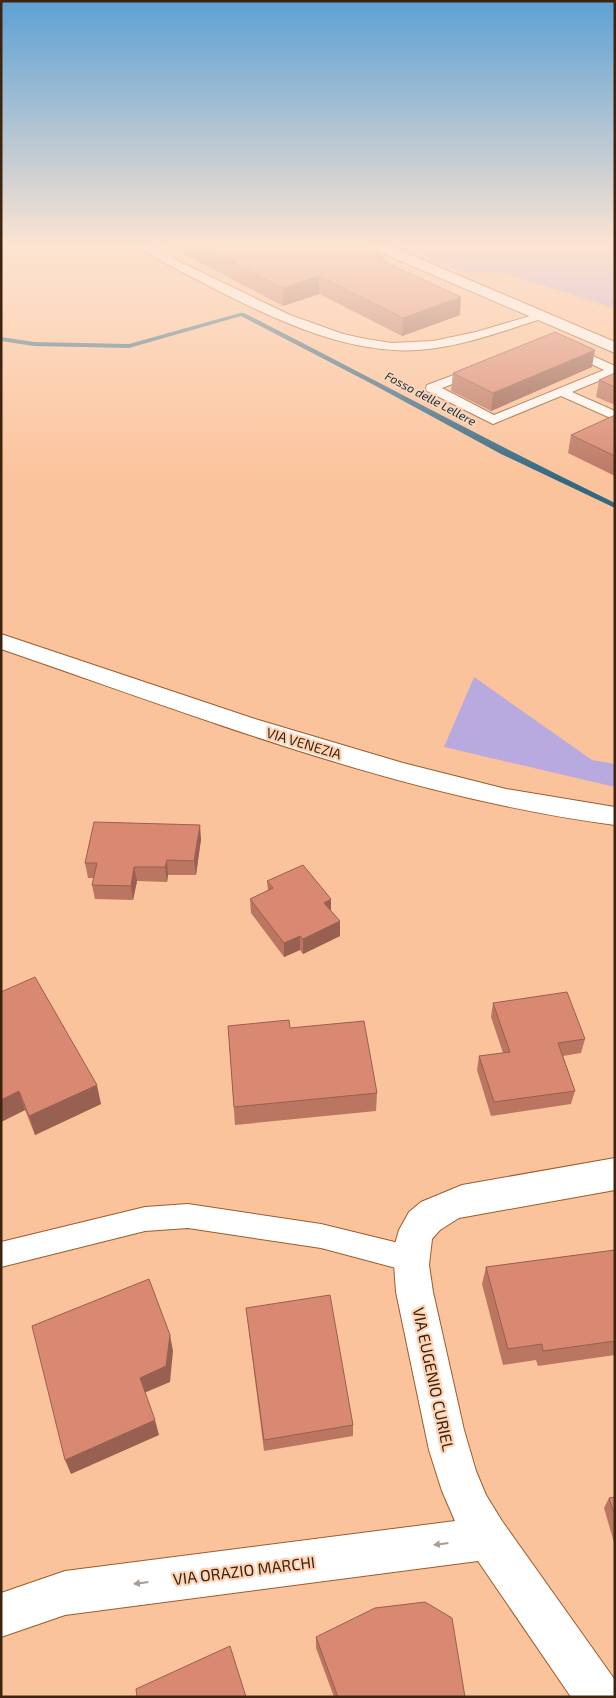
<svg xmlns="http://www.w3.org/2000/svg" width="616" height="1698" font-family="'Exo 2',sans-serif">
	<style>
		.green { fill: #b8aade }
		.lines { fill: none; stroke-linecap: round; stroke-linejoin: round }
		.stream { fill: #336883; fill-rule: evenodd }
		.lane-casing { stroke: #9b5d2b; stroke-width: 2 }
		.street-casing { stroke: #9b5d2b; stroke-width: 2 }
		.secondary-casing { stroke: #9b5d2b; stroke-width: 2 }
		.path { stroke: #a77c5d; stroke-width: 2; stroke-dasharray: 0.5 2.5; stroke-linecap: butt }
		.lane { fill: #fff; fill-rule: evenodd }
		.street { fill: #fff; fill-rule: evenodd }
		.secondary { fill: #fff; fill-rule: evenodd }
		.wall { fill: #bb7662 }
		.shaded-wall { fill: #986050 }
		.building { fill: #d98972; stroke: #986050 }
		.oneway { fill: #a89c93 }
		.labels { text-anchor: middle; dominant-baseline: central; stroke-width: 4.5; stroke-linejoin: round; paint-order: stroke }
		.far-water-label { font-size: 12px; font-style: italic; fill: #0c3247; stroke: #fed3b6 }
		.street-label { font-size: 14px; fill: #3e240f; stroke: #fed3b6 }
		.near-street-label { font-size: 16px; fill: #3e240f; stroke: #fed3b6 }
	</style>
	<rect width="100%" height="100%" fill="#fbc39b"/>
	<!-- green -->
	<g class="green">
		<polygon points="394,243 615,243 615,308 502,273 461,272"/>
		<polygon points="474,677 592,760 615,764 615,787 444,747"/>
	</g>
	<g class="lines">
		<!-- stream -->
		<path class="stream" d="M240 313H244C368 376 490 442 615 503V508L501 454 374 385 241 316 129 348 34 346 1 341V337L34 342 129 344Z"/>
		<!-- lane casing -->
		<g class="lane-casing">
			<g id="lane">
				<path d="M135 243H146L178 261 290 315 343 334 366 339 392 343 433 341 476 332 540 313 546 316 544 318C503 331 462 347 419 350 330 356 236 299 159 260L141 249Z"/>
				<path d="M553 338 615 366V374L572 392 615 411V420L561 396 493 424 427 391 426 388 427 385ZM553 346 604 370 494 415 442 388Z"/>
				<polygon points="188,1204 321,1224 411,1246 420,1250 424,1259 420,1268 411,1272 321,1248 188,1228 145,1231 1,1267 1,1242 145,1207"/>
			</g>
		</g>
		<!-- street casing -->
		<g class="street-casing">
			<polygon id="street" points="615,1158 615,1190 459,1218 440,1230 432,1239 429,1265 433,1292 464,1430 476,1471 486,1495 502,1521 615,1680 615,1697 571,1697 478,1561 65,1615 1,1637 1,1593 65,1571 455,1521 442,1491 429,1450 396,1292 393,1251 399,1230 409,1212 421,1202 462,1185"/>
		</g>
		<!-- secondary casing -->
		<g class="secondary-casing">
			<g id="secondary">
				<polygon points="364,243 383,243 615,342 615,353 366,246"/>
				<path d="M1 634 255 719 403 763 506 789 615 807V825C403 797 202 718 1 649Z"/>
			</g>
		</g>
		<!-- path -->
		<polyline class="path" points="550,291 615,309"/>
		<!-- lane -->
		<use href="#lane" class="lane"/>
		<!-- street -->
		<use href="#street" class="street"/>
		<!-- secondary -->
		<use href="#secondary" class="secondary"/>
	</g>
	<!-- wall -->
	<g class="wall">
		<polygon points="163,243 354,243 383,256 383,261 460,315 402,336 319,294 283,306"/>
		<polygon points="592,367 491,411 451,391 453,373"/>
		<polygon points="615,373 615,405 596,397 599,380"/>
		<polygon points="615,415 615,476 568,453 571,435"/>
		<polygon points="201,839 196,875 168,875 167,882 137,881 133,900 95,899 92,885 94,878 88,878 85,863"/>
		<polygon points="267,881 331,910 340,936 303,954 300,950 284,957 251,913 250,899 268,891"/>
		<polygon points="1,992 101,1104 35,1135 25,1110 1,1122"/>
		<polygon points="493,1003 585,1039 581,1053 563,1056 575,1091 571,1104 491,1116 477,1070 479,1056 503,1053 491,1017"/>
		<polygon points="228,1026 290,1028 377,1093 376,1111 235,1125"/>
		<polygon points="615,1250 615,1355 538,1366 536,1360 503,1365 482,1284 486,1267"/>
		<polygon points="246,1308 353,1425 353,1436 264,1451"/>
		<polygon points="615,1497 615,1546 604,1508 609,1498"/>
		<polygon points="316,1637 465,1697 334,1697 316,1648"/>
	</g>
	<!-- shaded-wall -->
	<g class="shaded-wall">
		<polygon points="383,256 382,274 376,258"/>
		<polygon points="319,276 319,294 283,306 283,288"/>
		<polygon points="461,297 460,315 402,336 403,318"/>
		<polygon points="595,350 592,367 491,411 493,393"/>
		<polygon points="200,825 201,839 196,875 194,861"/>
		<polygon points="167,860 168,875 167,882 165,867"/>
		<polygon points="134,867 137,881 133,900 131,886"/>
		<polygon points="331,899 331,914 324,903"/>
		<polygon points="340,921 340,936 303,954 303,939"/>
		<polygon points="300,936 300,950 284,957 284,943"/>
		<polygon points="97,1085 101,1104 35,1135 29,1116"/>
		<polygon points="19,1091 25,1110 1,1122 1,1100"/>
		<polygon points="170,1335 173,1351 170,1382 144,1393 140,1378"/>
		<polygon points="155,1420 159,1435 71,1474 65,1460"/>
	</g>
	<!-- building -->
	<g class="building">
		<polygon points="195,243 354,243 383,256 376,258 461,297 403,318 319,276 283,288"/>
		<polygon points="555,332 595,350 493,393 453,373"/>
		<polygon points="615,373 615,387 599,380"/>
		<polygon points="615,415 615,456 571,435"/>
		<polygon points="94,822 200,825 194,861 167,860 165,867 134,867 131,886 92,885 97,863 85,863"/>
		<polygon points="303,865 331,899 324,903 340,921 303,939 300,936 284,943 250,899 273,888 267,881"/>
		<polygon points="35,977 97,1085 29,1116 19,1091 1,1100 1,992"/>
		<polygon points="567,992 585,1039 558,1043 575,1091 494,1102 479,1056 510,1052 493,1003"/>
		<polygon points="289,1020 290,1028 364,1021 377,1093 234,1107 228,1026"/>
		<polygon points="615,1250 615,1341 543,1351 542,1344 508,1349 486,1267"/>
		<polygon points="149,1279 170,1335 166,1366 140,1378 155,1420 65,1460 32,1326"/>
		<polygon points="330,1295 353,1425 264,1440 246,1308"/>
		<polygon points="615,1497 615,1516 609,1498"/>
		<polygon points="425,1602 452,1618 465,1697 338,1697 316,1637 375,1608"/>
		<polygon points="230,1646 246,1697 137,1697 136,1689"/>
	</g>
	<!-- one-way arrows -->
	<defs><path id="oneway-solid" d="M-6-.8H1V-3.2L6.5 0L1 3.2V.8H-6Z" transform="scale(1.25)"/></defs>
	<g class="oneway">
		<use href="#oneway-solid" transform="translate(441 1544) rotate(173)"/>
		<use href="#oneway-solid" transform="translate(141 1583) rotate(173)"/>
	</g>
	<!-- sky -->
	<linearGradient id="sky" x2="0" y2="1"><stop stop-color="#5da1d4"/><stop offset="0.51" stop-color="#fde4d2"/><stop offset="1" stop-color="#fde4d2" stop-opacity="0"/></linearGradient>
	<rect width="616" height="481" fill="url(#sky)"/>
	<g class="labels">
		<!-- far-water labels -->
		<g class="far-water-label">
			<text transform="translate(431 398) rotate(28)">Fosso delle Lellere</text>
		</g>
		<!-- street labels -->
		<g class="street-label">
			<text transform="translate(304 743) rotate(17)">VIA VENEZIA</text>
		</g>
		<!-- near-street labels -->
		<g class="near-street-label">
			<text transform="translate(434 1379) rotate(78)">VIA EUGENIO CURIEL</text>
			<text transform="translate(244 1570) rotate(-7)">VIA ORAZIO MARCHI</text>
		</g>
	</g>
	<!-- border -->
	<rect width="616" height="1698" fill="none" stroke="#3e240f" stroke-width="5"/>
</svg>
